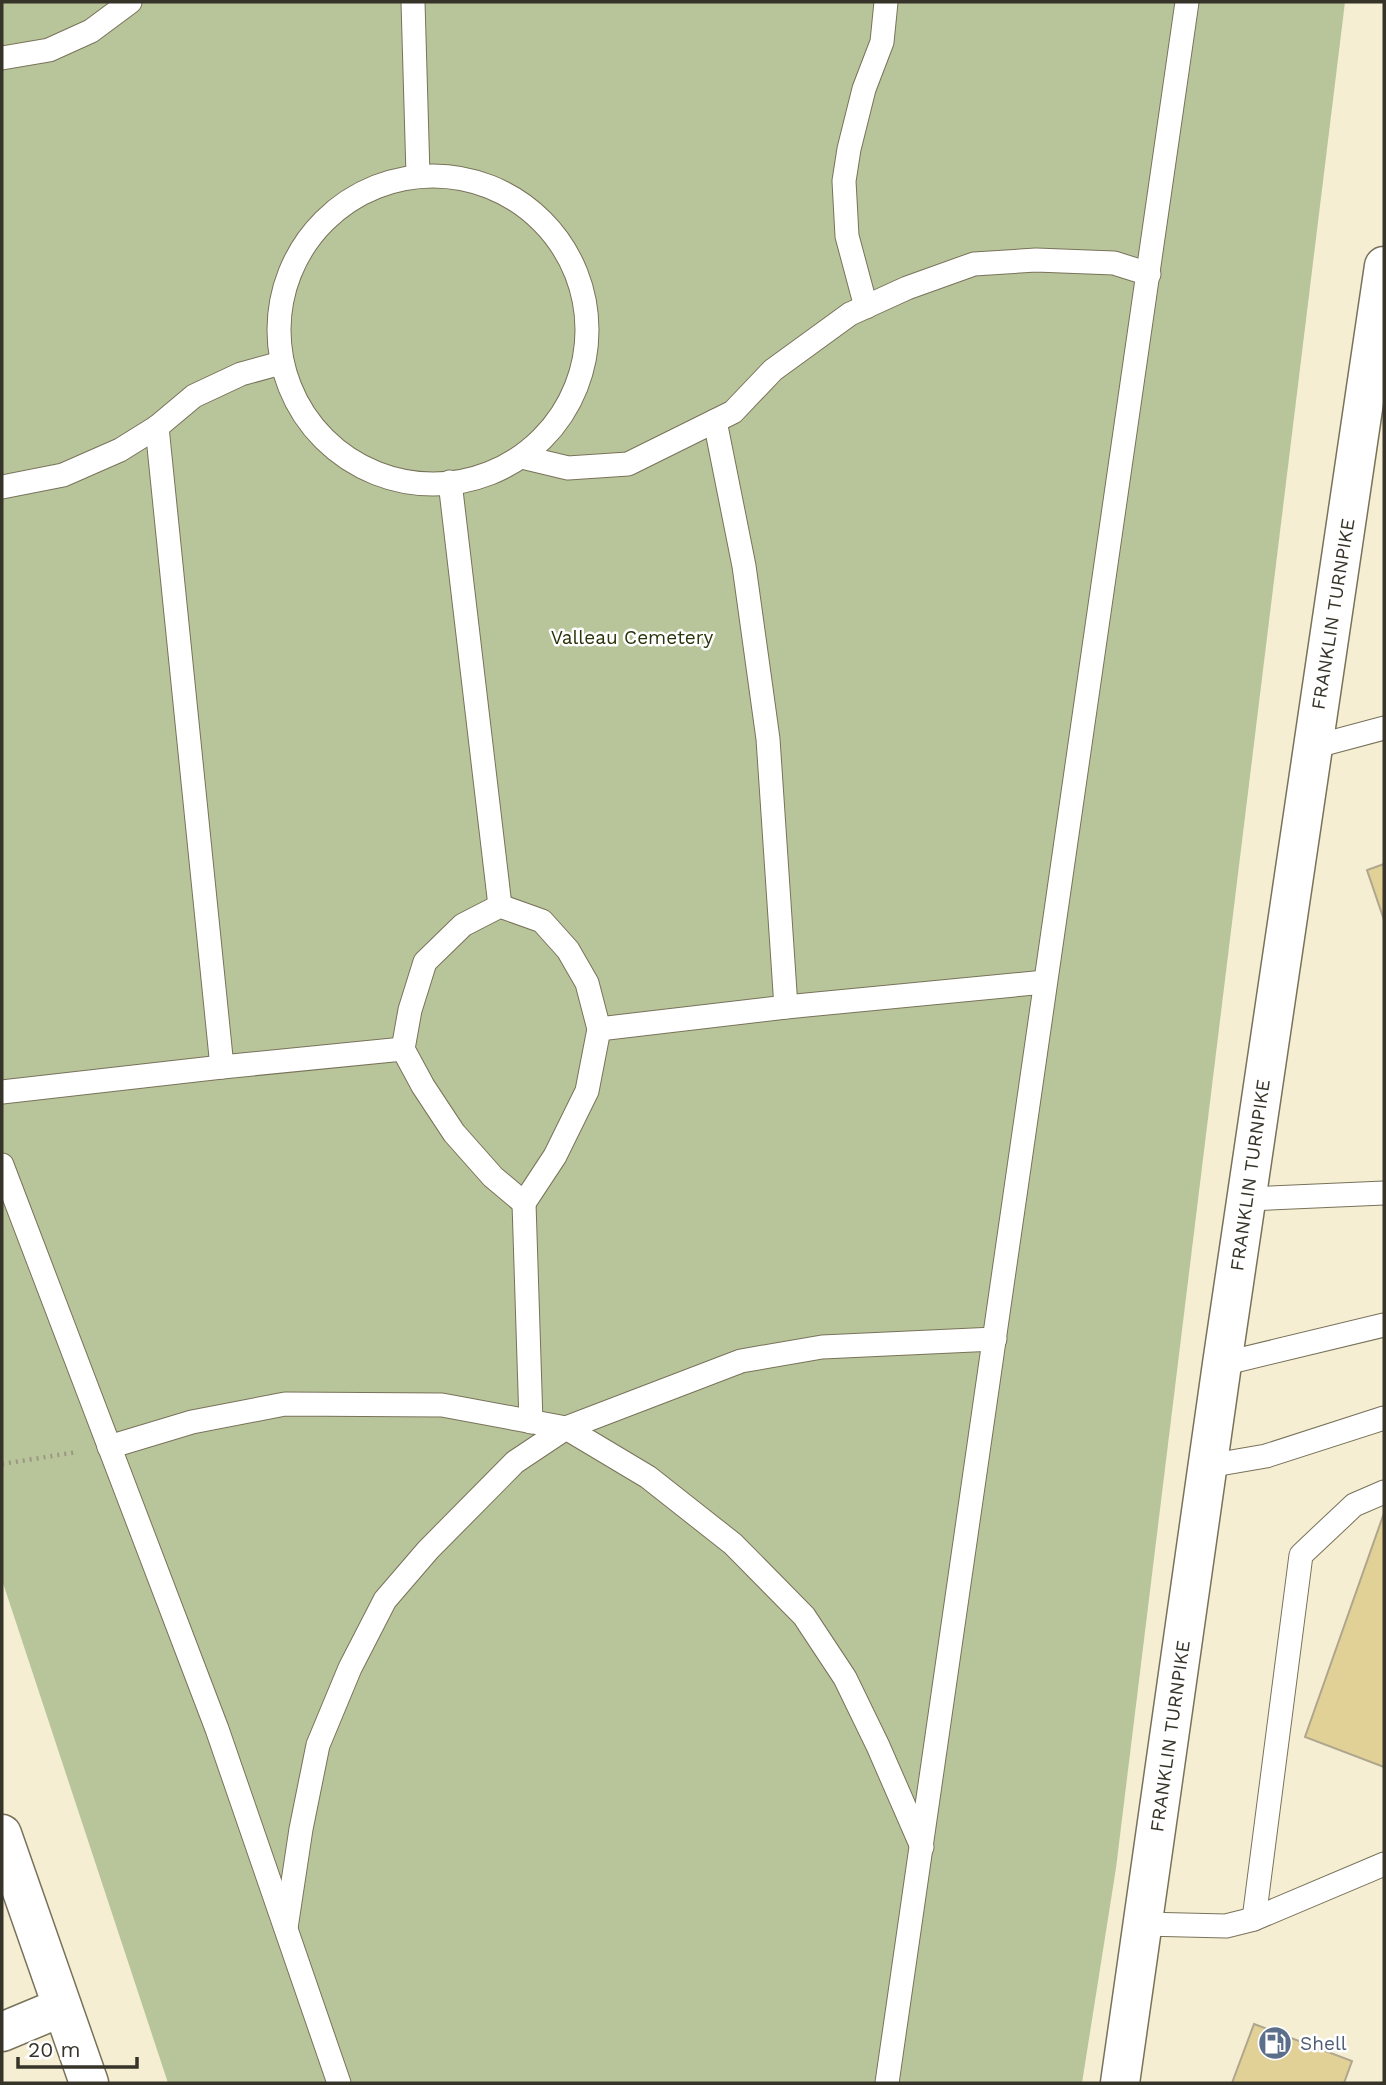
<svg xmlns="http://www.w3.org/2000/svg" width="1386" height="2085" font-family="'Work Sans',sans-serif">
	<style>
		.green { fill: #b8c59b }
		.building { fill: #e2d196; stroke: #aea78e; stroke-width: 2 }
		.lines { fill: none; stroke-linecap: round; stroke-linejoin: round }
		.lane-casing { stroke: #79725a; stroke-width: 25 }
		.street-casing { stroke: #79725a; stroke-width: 41 }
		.secondary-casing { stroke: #79725a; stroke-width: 41 }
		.path { stroke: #9c9783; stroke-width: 4.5; stroke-dasharray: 2 5; stroke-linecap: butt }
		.lane { stroke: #fff; stroke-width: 23 }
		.street { stroke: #fff; stroke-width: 38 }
		.secondary { stroke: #fff; stroke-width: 38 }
		.labels { text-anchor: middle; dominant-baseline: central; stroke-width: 5; stroke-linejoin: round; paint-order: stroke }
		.street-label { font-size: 19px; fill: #363328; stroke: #fff }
		.park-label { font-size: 19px; fill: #2a3409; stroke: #fff }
		.service-label { font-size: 19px; fill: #4e5e75; stroke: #fff; text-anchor: start }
	</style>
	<rect width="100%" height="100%" fill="#f5eed3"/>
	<!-- green -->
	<polygon class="green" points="2,2 1345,2 1116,1868 1082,2083 168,2083 2,1580"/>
	<!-- building -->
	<g class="building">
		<polygon points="1384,864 1384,920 1367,870"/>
		<polygon points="1384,1513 1384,1767 1305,1737"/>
		<polygon points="1254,2024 1352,2061 1344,2083 1232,2083"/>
	</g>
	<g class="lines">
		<!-- lane casing -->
		<g class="lane-casing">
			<g id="lane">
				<polyline points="413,2 418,175"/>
				<polyline points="2,58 49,50 91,31 130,2"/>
				<circle cx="433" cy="330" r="154"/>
				<polyline points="866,307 847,236 844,181 849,149 864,89 882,42 886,2"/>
				<polyline points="715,421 744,566 768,739 786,1007"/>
				<polyline points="157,427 222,1067"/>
				<polyline points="522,457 568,468 628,464 733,412 773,370 850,314 907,288 974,264 1036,260 1114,263 1149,274"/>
				<polyline points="450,482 500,906"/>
				<polyline points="2,487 63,475 120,450 157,427 194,396 241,374 281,363"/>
				<polyline points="1313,747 1384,728"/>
				<polygon points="500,906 542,921 568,950 587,983 599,1029 587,1091 555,1156 524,1203 493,1177 454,1133 423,1086 403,1049 410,1010 425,962 463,925"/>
				<polyline points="599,1029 786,1007 1045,982"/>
				<polyline points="2,1092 222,1067 403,1049"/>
				<polyline points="2,1165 217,1729 339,2083"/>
				<polyline points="1247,1199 1384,1193"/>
				<polyline points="524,1203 531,1422"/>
				<polyline points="1222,1364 1384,1325"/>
				<polyline points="109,1447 192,1422 285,1404 442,1405 566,1428 648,1477 733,1544 804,1616 845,1678 878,1746 922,1847"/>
				<polyline points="1208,1466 1266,1456 1384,1418"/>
				<polyline points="1254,1919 1301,1555 1354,1505 1384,1492"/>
				<polyline points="1143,1924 1226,1926 1254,1919 1384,1864"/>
				<polyline points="286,1928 301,1829 318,1745 350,1668 385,1600 428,1550 515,1462 566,1428 741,1361 822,1347 995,1339"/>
				<polyline points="887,2083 1187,2"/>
			</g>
		</g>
		<!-- street casing -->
		<g class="street-casing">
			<polyline id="street" points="2,2032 62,2007"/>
		</g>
		<!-- secondary casing -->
		<g class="secondary-casing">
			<g id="secondary">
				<polyline points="2,1834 89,2083"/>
				<polyline points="1120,2083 1222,1364 1384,266"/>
			</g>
		</g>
		<!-- path -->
		<polyline class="path" points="2,1464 77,1452"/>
		<!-- lane -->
		<use href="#lane" class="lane"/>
		<!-- street -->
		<use href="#street" class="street"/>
		<!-- secondary -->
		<use href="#secondary" class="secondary"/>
	</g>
	<!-- icons -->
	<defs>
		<g id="fuel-disc" transform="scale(1.75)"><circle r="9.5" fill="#5c6f8a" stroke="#fff"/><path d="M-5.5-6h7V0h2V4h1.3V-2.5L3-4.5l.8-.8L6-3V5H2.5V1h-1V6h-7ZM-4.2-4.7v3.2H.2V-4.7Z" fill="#fff"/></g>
	</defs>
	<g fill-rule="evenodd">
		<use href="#fuel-disc" x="1275" y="2043"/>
	</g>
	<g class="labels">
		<!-- street labels -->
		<g class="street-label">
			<text transform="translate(1333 614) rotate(-81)">FRANKLIN TURNPIKE</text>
			<text transform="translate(1250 1175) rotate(-82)">FRANKLIN TURNPIKE</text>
			<text transform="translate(1170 1736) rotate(-82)">FRANKLIN TURNPIKE</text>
		</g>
		<!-- park labels -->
		<g class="park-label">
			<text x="632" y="637">Valleau Cemetery</text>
		</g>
		<!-- service labels -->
		<g class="service-label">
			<text x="1300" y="2043">Shell</text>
		</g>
	</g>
	<!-- border -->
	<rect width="1386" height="2085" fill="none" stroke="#363328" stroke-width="7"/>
	<!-- scale -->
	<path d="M18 2057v10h119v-10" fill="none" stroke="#363328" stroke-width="3.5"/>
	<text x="28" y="2057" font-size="21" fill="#363328" stroke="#ffffff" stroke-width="5" paint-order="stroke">20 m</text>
</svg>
